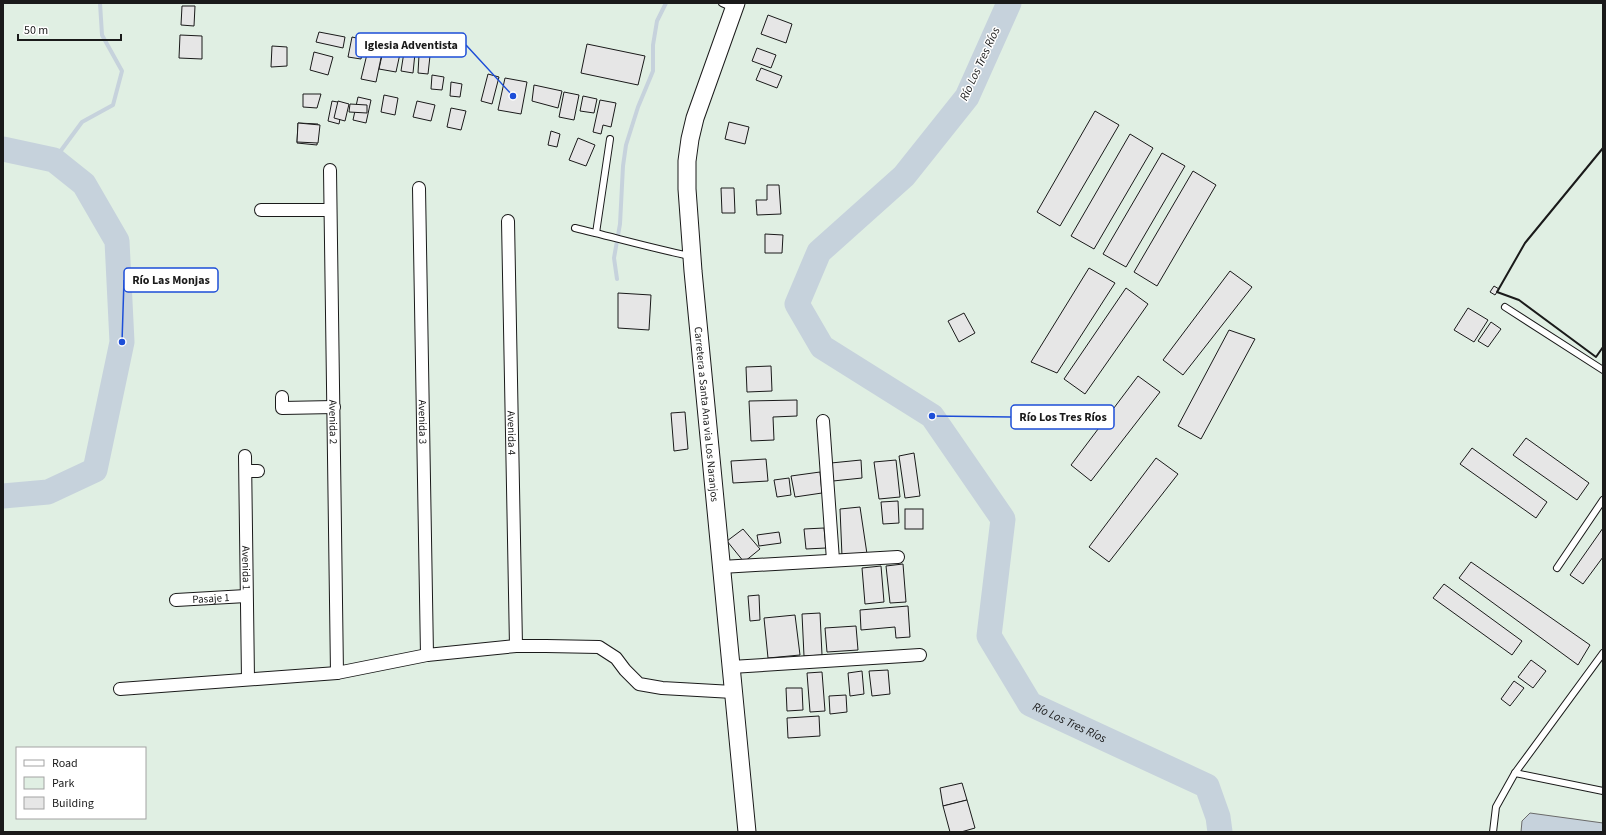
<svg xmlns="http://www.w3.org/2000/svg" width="1606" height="835" font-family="'Source Sans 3',sans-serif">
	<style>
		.green { fill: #e0efe3; stroke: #6a6a6a; fill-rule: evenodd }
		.water { fill: #c6d2dc; stroke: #6a6a6a }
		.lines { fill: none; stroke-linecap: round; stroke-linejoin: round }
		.stream { stroke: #c6d2dc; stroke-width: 4 }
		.river { stroke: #c6d2dc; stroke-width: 25 }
		.building { fill: #e6e6e6; stroke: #1a1a1a }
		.lane-casing { stroke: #1a1a1a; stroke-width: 8 }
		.street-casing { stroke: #1a1a1a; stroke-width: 14 }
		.secondary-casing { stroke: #1a1a1a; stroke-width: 19 }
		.lane { stroke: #fff; stroke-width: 6 }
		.street { stroke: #fff; stroke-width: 12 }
		.secondary { stroke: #fff; stroke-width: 17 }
		.wall { stroke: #1a1a1a; stroke-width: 2 }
		.labels { text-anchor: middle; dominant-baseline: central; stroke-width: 3; stroke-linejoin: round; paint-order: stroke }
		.street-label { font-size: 11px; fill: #1a1a1a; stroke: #fff }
		.water-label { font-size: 12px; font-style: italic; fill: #1a1a1a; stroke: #fff }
		.leader { fill: none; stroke: #1d4ed8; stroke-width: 1.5 }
		.callout-dot { fill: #1d4ed8; stroke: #fff; stroke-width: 1.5 }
		.callout { fill: #fff; stroke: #1d4ed8; stroke-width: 1.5 }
		.callout-label { font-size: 12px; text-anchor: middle; font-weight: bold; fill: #1a1a1a }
	</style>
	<rect width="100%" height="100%" fill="#fff"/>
	<!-- green -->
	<path class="green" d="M3 3H1603V832H3ZM17 748H145V818H17Z"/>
	<!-- water -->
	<polygon class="water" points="1530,813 1603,823 1603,832 1521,832 1522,821"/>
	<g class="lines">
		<!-- stream -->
		<g class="stream">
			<polyline points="54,160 82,122 113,105 122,71 102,35 100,3"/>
			<polyline points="617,279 614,258 620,224 623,166 626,145 638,107 653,71 653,45 657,21 666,3"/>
		</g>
		<!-- river -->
		<g class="river">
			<path id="s1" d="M1009 3 967 97 904 176 819 252 797 304 822 347 932 416 1003 519 989 636 1030 704 1207 786 1218 817 1220 832"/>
			<polyline points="3,149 54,160 84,184 117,241 122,342 95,470 48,492 3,496"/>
		</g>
	</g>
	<!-- building -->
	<g class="building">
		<polygon points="182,6 195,6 194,26 181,25"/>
		<polygon points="768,15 792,24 786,43 761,34"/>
		<polygon points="319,32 345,37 343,48 316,42"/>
		<polygon points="180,35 202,36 202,59 179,58"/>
		<polygon points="352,37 365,40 361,59 348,57"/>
		<polygon points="587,44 645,56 638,85 581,73"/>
		<polygon points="272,46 287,47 287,66 271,67"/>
		<polygon points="384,46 401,49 396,72 379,69"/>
		<polygon points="757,48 776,55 771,68 752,61"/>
		<polygon points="368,50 382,53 376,82 361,79"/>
		<polygon points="314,52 333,57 328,75 310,70"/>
		<polygon points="404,52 415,53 413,73 401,71"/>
		<polygon points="419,55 430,56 428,74 418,73"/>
		<polygon points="761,68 782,76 777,88 756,80"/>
		<polygon points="488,74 499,77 492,104 481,101"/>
		<polygon points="432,75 444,77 442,90 431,89"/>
		<polygon points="505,78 527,82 521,114 498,110"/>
		<polygon points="451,82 462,84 460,97 450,96"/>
		<polygon points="534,85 562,91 558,108 532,101"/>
		<polygon points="564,92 579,95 574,120 559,117"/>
		<polygon points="303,94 321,94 317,108 303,107"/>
		<polygon points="384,95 398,98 395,115 381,112"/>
		<polygon points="583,96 597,99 594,113 580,111"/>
		<polygon points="358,97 371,100 366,123 353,120"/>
		<polygon points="600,100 616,103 611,127 603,125 601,134 593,132"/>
		<polygon points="332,101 343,103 339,124 328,121"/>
		<polygon points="338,101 349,104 345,121 334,118"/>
		<polygon points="417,101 435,105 431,121 413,117"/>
		<polygon points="350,104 367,105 367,113 349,112"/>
		<polygon points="451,108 466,111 461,130 447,127"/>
		<polygon points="1095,111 1119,125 1060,226 1037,212"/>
		<polygon points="729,122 749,127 745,144 725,139"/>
		<polygon points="298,123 318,124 317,145 297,143"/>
		<polygon points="298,123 320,125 318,143 297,142"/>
		<polygon points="551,131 560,134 557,147 548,145"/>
		<polygon points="1130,134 1153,148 1094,249 1071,236"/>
		<polygon points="578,138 595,145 586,166 569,160"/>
		<polygon points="1162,153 1185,166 1126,267 1103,254"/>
		<polygon points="1193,171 1216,185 1157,286 1134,272"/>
		<polygon points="767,185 779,185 781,214 757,215 756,200 767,200"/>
		<polygon points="721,188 734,188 735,213 722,213"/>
		<polygon points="765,234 783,235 782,253 765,253"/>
		<polygon points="1089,268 1115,283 1057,373 1031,362"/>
		<polygon points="1230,271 1252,287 1183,375 1163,360"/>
		<polygon points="1494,286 1499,289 1495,295 1490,292"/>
		<polygon points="1126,288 1148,304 1085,394 1064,379"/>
		<polygon points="618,293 651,295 649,330 618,328"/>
		<polygon points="1468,308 1488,320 1474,342 1454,330"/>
		<polygon points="964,313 975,333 959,342 948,321"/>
		<polygon points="1491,322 1501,329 1488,347 1478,341"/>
		<polygon points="1229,330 1255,339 1201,439 1178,426"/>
		<polygon points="771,366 772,391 747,392 746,367"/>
		<polygon points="1138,376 1160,392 1091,481 1071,465"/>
		<polygon points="797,400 797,416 773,417 774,440 751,441 749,401"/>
		<polygon points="685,412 688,449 674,451 671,413"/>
		<polygon points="1526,438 1589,483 1577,500 1513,455"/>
		<polygon points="1472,448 1547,502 1536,518 1460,464"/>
		<polygon points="914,453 920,496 905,498 899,456"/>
		<polygon points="1156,458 1178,474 1109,562 1089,547"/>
		<polygon points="766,459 768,481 733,483 731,461"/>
		<polygon points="861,460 862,478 833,481 831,463"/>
		<polygon points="896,460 900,497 879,499 874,462"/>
		<polygon points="820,472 822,493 795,497 791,476"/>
		<polygon points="789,478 791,495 777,497 774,480"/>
		<polygon points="898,501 899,523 883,524 881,502"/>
		<polygon points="860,507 867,554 842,556 840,509"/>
		<rect x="905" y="509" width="18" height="20"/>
		<polygon points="824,528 826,548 806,549 804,529"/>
		<polygon points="1603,528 1603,557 1583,584 1570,575"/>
		<polygon points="743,529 760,549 744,562 727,541"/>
		<polygon points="779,532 781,543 759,546 757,535"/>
		<polygon points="1471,562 1590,645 1578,665 1459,578"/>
		<polygon points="903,564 906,602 890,603 886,566"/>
		<polygon points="881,566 884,602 865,604 862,568"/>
		<polygon points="1444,584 1522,641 1512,655 1433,598"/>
		<polygon points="759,595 760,620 750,621 748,596"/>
		<polygon points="908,606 910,637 896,638 895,627 861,630 860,610"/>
		<polygon points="820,613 822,655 804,656 802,614"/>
		<polygon points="795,615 800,655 768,658 764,618"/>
		<polygon points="856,626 858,650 827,652 825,628"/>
		<polygon points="1531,660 1546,671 1533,688 1518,677"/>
		<polygon points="888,670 890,694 872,696 869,671"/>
		<polygon points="862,671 864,694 850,696 848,673"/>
		<polygon points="822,672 825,711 810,712 807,673"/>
		<polygon points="1514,681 1524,688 1510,706 1501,699"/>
		<polygon points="786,688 802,688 803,710 787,711"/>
		<polygon points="846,695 847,712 830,714 829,696"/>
		<polygon points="819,716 820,736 788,738 787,718"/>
		<polygon points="962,783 967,800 943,806 940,788"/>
		<polygon points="967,800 975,828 961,832 950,832 943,806"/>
	</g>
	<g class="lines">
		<!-- lane casing -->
		<g class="lane-casing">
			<g id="lane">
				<polyline points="722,3 733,8"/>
				<path d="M575 228C613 237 651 248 690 256"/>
				<polyline points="596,233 610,139"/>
				<polyline points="1505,307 1603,370"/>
				<polyline points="1557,568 1603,500"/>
				<polyline points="1515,773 1603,791"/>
				<polyline points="1493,832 1496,807 1515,773 1603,653"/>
			</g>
		</g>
		<!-- street casing -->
		<g class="street-casing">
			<g id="street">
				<path id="s2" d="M330 170 337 673"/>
				<path id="s3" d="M419 188 427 655"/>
				<polyline points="261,210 330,210"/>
				<path id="s4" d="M508 221 516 646"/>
				<polyline points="282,397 282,408 334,407"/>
				<polyline points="823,421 833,560"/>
				<path id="s5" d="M245 456 248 679"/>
				<polyline points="246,471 258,471"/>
				<polyline points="721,567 898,557"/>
				<path id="s6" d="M176 600 246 596"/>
				<polyline points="731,667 920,655"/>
				<polyline points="120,689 337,673 427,655 516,646 546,646 599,647 616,658 625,670 639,684 662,688 733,692"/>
			</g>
		</g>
		<!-- secondary casing -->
		<g class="secondary-casing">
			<g id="secondary">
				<path id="s7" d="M736 3 695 118 690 139 687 161V189L693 271 747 832"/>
			</g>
		</g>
		<!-- lane -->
		<use href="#lane" class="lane"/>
		<!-- street -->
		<use href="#street" class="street"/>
		<!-- secondary -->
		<use href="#secondary" class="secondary"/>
		<!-- wall -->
		<polyline class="wall" points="1603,148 1525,243 1497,292 1519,300 1596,357 1603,347"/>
	</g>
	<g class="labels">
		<!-- street labels -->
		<g class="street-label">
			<text stroke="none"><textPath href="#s7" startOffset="420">Carretera a Santa Ana via Los Naranjos</textPath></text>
			<text stroke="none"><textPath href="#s2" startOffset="252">Avenida 2</textPath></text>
			<text stroke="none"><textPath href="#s3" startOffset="234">Avenida 3</textPath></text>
			<text stroke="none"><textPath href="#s4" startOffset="212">Avenida 4</textPath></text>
			<text stroke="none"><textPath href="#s5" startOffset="112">Avenida 1</textPath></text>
			<text stroke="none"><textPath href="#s6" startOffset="35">Pasaje 1</textPath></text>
		</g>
		<!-- water labels -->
		<g class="water-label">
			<text transform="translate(980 64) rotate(-65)">Río Los Tres Ríos</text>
			<text stroke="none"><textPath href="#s1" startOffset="920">Río Los Tres Ríos</textPath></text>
		</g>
	</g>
	<!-- callouts -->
	<path class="leader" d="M513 96L466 45M122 342L124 280M932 416L1011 417"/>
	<g class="callout-dot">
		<circle cx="513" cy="96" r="4"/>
		<circle cx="122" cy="342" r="4"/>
		<circle cx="932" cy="416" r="4"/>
	</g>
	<g class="callout">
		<rect x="356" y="33" width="110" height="24" rx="4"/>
		<rect x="124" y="268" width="94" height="24" rx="4"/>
		<rect x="1011" y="405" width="103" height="24" rx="4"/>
	</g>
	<g class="callout-label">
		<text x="411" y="49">Iglesia Adventista</text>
		<text x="171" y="284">Río Las Monjas</text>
		<text x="1063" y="421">Río Los Tres Ríos</text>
	</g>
	<!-- border -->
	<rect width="1606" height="835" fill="none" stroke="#1a1a1a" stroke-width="8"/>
	<!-- legend -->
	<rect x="16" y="747" width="130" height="72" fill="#ffffff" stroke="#a3a3a3"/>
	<rect x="24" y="760" width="20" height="6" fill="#ffffff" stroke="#a3a3a3"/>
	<text x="52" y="767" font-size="12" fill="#1a1a1a">Road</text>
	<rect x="24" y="777" width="20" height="12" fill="#e0efe3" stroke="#a3a3a3"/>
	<text x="52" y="787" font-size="12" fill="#1a1a1a">Park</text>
	<rect x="24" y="797" width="20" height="12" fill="#e6e6e6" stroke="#a3a3a3"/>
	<text x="52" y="807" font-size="12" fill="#1a1a1a">Building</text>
	<!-- scale -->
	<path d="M18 34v6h103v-6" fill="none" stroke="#1a1a1a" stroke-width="2"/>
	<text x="24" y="34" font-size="12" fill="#1a1a1a" stroke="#ffffff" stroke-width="3" paint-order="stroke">50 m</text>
</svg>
